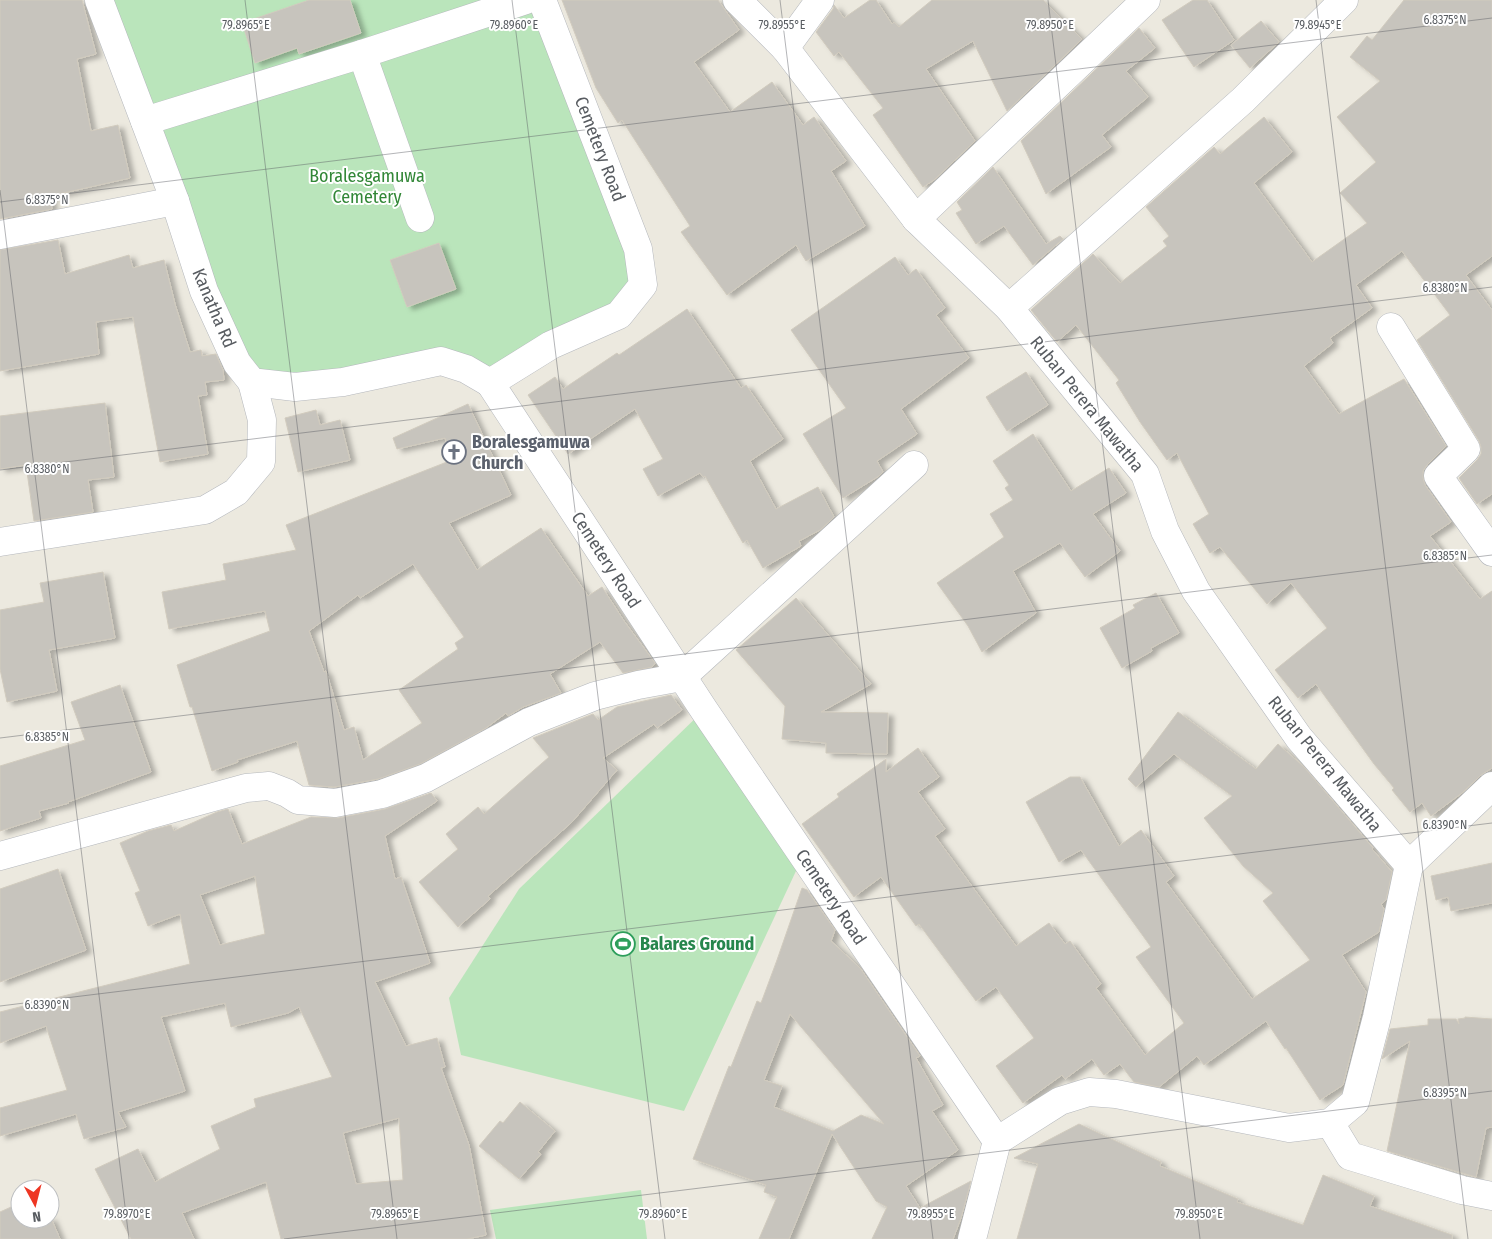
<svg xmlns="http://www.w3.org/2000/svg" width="1492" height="1239" font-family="'Fira Sans Condensed',sans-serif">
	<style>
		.green { fill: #bae5bb }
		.building { fill: #c7c4bd; stroke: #d1cbbe; fill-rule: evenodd; filter: url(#shadow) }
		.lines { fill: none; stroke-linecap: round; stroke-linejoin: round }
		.minor-casing { stroke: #b5b8bd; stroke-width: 29 }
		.minor { stroke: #fff; stroke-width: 28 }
		.ticks { fill: none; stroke: #585c61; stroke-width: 1; stroke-opacity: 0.45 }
		.labels { text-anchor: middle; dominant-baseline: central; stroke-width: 4; stroke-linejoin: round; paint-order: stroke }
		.street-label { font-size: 18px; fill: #585c61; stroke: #fff }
		.park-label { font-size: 18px; fill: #328737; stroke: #fff }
		.worship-label { font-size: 18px; font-weight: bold; fill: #5b616d; stroke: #fff; text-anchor: start }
		.leisure-label { font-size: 18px; font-weight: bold; fill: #27864d; stroke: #fff; text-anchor: start }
		.ticks-label { font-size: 12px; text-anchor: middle; fill: #585c61; stroke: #fff; stroke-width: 4; stroke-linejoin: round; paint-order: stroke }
	</style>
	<defs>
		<filter id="shadow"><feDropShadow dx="5.5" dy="3" stdDeviation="2.5" flood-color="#0004"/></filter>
	</defs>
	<rect width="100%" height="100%" fill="#ece9df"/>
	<!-- green -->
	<g class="green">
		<polygon points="99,0 542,0 643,285 490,383 466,369 252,382"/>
		<polygon points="704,710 803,856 684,1111 461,1055 449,998 519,889"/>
		<polygon points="641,1190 647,1239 496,1239 490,1210"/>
	</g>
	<!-- building -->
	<g class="building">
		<polygon points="0,0 82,0 96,54 77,59 91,131 118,125 130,178 50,196 52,209 0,219"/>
		<polygon points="309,0 350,0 361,33 299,54 297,48 255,63 242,23"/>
		<polygon points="562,0 718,0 739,30 694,62 730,112 772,82 803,125 814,117 846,161 831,171 865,226 806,261 796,245 727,295 681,232 690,226 622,120 618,123 596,88"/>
		<polygon points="870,0 876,0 892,24 894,22 899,27 932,0 1043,0 1082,39 1007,111 973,41 926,69 975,141 934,180 923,187 873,115 883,108 839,52 834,56 816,32 833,9 834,5 844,18"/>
		<polygon points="1193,0 1207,0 1234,40 1194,67 1162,20"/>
		<polygon points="1404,0 1492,0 1492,256 1466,275 1492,310 1492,494 1477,504 1459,478 1477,460 1481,454 1481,447 1479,441 1417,340 1450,315 1402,251 1356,285 1372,308 1330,338 1333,343 1304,366 1339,414 1404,379 1446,446 1427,465 1423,471 1423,478 1425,485 1451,522 1430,536 1480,599 1492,591 1492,768 1481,775 1462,793 1431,816 1422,803 1410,812 1392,790 1394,788 1374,764 1316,684 1298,698 1275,670 1327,628 1291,583 1267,604 1220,547 1210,553 1193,524 1209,514 1177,453 1167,460 1140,422 1116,383 1119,380 1076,325 1057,342 1031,310 1093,254 1120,283 1167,246 1163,241 1169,236 1146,207 1214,147 1220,154 1264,117 1292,152 1254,183 1312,262 1367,223 1340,193 1376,162 1337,117 1380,81 1350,57 1367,36 1372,40"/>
		<polygon points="1261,21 1279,42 1250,68 1231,45"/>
		<polygon points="1139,28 1155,48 1126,71 1148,97 1102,135 1111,147 1046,194 1021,141"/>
		<polygon points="993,167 1046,244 1060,236 1063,239 1033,265 1004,226 976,244 956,213 962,210 957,202"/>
		<polygon points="58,240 65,274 129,255 133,268 164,260 175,304 190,352 201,350 202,356 216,354 223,370 224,380 205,382 207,395 198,396 208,454 160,462 133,317 96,322 99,354 0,371 0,250"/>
		<polygon points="439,243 456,289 407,307 390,260"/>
		<polygon points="895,257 908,275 916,269 945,308 936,315 969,358 901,409 917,434 877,461 883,472 879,476 843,498 803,434 846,408 791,330"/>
		<polygon points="687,309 741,388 746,385 783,439 750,461 776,509 818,487 834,517 820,530 799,541 801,546 763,568 747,540 743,543 705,476 703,477 700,473 658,496 643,469 663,459 635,409 568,454 528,395 555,377 563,389 617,353 619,355"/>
		<polygon points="1026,372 1048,405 1007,431 986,397"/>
		<polygon points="105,403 114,477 88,480 93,512 34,521 26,465 0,469 0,416"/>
		<path d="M468 404 511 495 449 523 477 570 541 528 588 596 602 587 624 621 655 663 652 667 623 673 600 642 550 674 561 693 523 707 508 716 506 713 486 728 420 764 378 779 334 787 309 785 297 741 237 760 238 762 212 771 192 707H190L177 665 270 631 265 611 169 629 162 592 226 580 223 564 296 550 286 525 452 460 445 438 397 449 393 438ZM413 564 464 637 455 643 458 649 399 690 422 723 363 760 354 727 344 730 326 671 324 672 309 631 358 595 360 598Z"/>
		<polygon points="316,410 320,425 340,420 350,460 298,472 285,418"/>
		<polygon points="1033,434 1071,491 1109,468 1126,493 1093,514 1120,551 1085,577 1060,543 1013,571 1036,613 982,652 968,626 937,583 1004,537 990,514 1013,500 1005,488 1009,485 993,461"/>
		<polygon points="103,572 115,638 49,650 57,691 7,702 0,669 0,610 44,602 40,583"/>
		<polygon points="1156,593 1179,633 1151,648 1152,651 1122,668 1100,628 1135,608 1133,605"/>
		<polygon points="796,598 871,684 821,712 888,713 887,754 826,753 826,743 782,739 785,706 736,650"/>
		<polygon points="120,685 151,772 68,802 69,803 39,811 41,818 0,831 0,766 85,740 71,702"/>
		<polygon points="671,695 682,710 657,728 654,724 603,758 617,770 572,822 526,863 488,896 490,899 458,927 419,882 458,849 446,834 478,807 484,814 549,757 533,738 593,714 598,720 617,707"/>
		<polygon points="1178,712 1256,769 1278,744 1304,767 1373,848 1372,849 1392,872 1386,900 1381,904 1384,909 1379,932 1342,955 1366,992 1343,1085 1320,1100 1286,1048 1285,1049 1266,1021 1204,1065 1197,1056 1159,1087 1134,1082 1120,1064 1104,1075 1092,1059 1065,1079 1062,1075 1023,1103 996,1066 1034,1038 996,987 976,1001 919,924 916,926 881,877 854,897 802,824 839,797 837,794 886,759 886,772 918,748 939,777 918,792 945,829 935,836 1016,946 1049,923 1065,944 1070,941 1101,984 1096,988 1145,1055 1184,1023 1136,957 1151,947 1081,850 1059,862 1026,802 1070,777 1080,777 1119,846 1141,830 1174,876 1166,882 1252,999 1310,960 1263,901 1273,893 1243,866 1204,818 1232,796 1174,754 1136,787 1128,779"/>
		<path d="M431 793 437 801 385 836 395 879 401 877 430 963 375 982 406 1046 437 1038 445 1067 441 1068 469 1145 486 1235 467 1239H281L266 1182 182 1213 194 1239H131L95 1169 138 1149 155 1182 220 1149 211 1126 256 1107 254 1099 332 1077 299 1007 288 1013 231 1027 225 1003 161 1017 185 1091 118 1112 126 1127 84 1139 76 1114 0 1136V1108L67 1090 46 1026 0 1043V1012L190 964 180 914 148 926 135 893 140 891 120 843 148 831 171 825 174 831 217 812 228 809 242 844 311 817 338 818 385 809ZM255 876 265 934 220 945 200 895ZM399 1118 403 1180 356 1184 343 1133Z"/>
		<polygon points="1492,863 1492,903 1451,911 1448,897 1436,900 1431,876"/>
		<polygon points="58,869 86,950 0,982 0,889"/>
		<path d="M802 888 807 890 835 930 831 941 860 968 920 1056 916 1058 943 1105 932 1111 958 1150 906 1186 920 1208 971 1181 961 1218 953 1239H872L887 1207 876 1201 832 1134 789 1239H759L777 1197 764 1192 766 1185 693 1159 729 1066 731 1067 757 1001 761 1003 777 960ZM790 1014 848 1082 884 1124 861 1115 833 1131 774 1107 782 1086 764 1080Z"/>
		<polygon points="1465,1017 1492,1019 1492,1127 1486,1128 1476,1177 1387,1151 1410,1041 1382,1059 1390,1029 1428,1025 1428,1019 1456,1019 1459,1024 1458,1019 1465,1018"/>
		<polygon points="520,1102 555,1131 538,1152 541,1154 519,1179 479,1146 500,1121 503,1123"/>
		<polygon points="1079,1124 1161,1162 1160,1166 1238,1199 1237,1202 1303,1225 1323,1175 1374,1196 1370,1206 1452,1235 1452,1239 1017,1239 1038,1164 1014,1158"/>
		<polygon points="20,1203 20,1219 50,1219 50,1216 60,1239 0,1239 0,1212"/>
	</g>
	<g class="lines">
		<!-- minor casing -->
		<g class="minor-casing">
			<g id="minor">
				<polyline points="99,0 175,201 204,291 237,363 252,382 295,387 343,382 441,361 466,369 490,383"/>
				<polyline points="542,0 638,249 643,285 619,315 551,345 490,383 704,710 997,1141"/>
				<polyline points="737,0 785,48 916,219 1009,308 1145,474 1165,531 1196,591 1299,738 1409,865 1377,1017 1355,1102 1330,1123 1289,1128 1116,1094 1089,1092 1060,1101 997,1141 972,1239"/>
				<polyline points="785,48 820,0"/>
				<polyline points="362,54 420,218"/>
				<polyline points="145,121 362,54 526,0"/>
				<polyline points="916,219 1146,0"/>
				<polyline points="0,235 175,201"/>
				<polyline points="1009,308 1243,100 1344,0"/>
				<polyline points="1391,327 1466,449 1438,476 1492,552"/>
				<polyline points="0,542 205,510 236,492 261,462 262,420 252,382"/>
				<polyline points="0,856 246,788 269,786 287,793 298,800 335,803 382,794 426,778 529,722 595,696 638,685 682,677 914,465"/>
				<polyline points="1409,865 1492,786"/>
				<polyline points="1330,1123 1350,1156 1462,1190 1492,1196"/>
			</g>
		</g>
		<!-- minor -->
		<use href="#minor" class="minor"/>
	</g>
	<!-- ticks -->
	<path class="ticks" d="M245 0 397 1239M512 0 665 1239M780 0 933 1239M1048 0 1200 1239M1316 0 1468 1239M0 190 129 1239M0 202 1492 18M0 470 1492 287M0 738 1492 555M0 1006 1492 823M284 1239 1492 1091"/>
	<!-- icons -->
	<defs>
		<g id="church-ring" transform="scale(1.25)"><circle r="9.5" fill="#fff" stroke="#6b7280" stroke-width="1.5"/><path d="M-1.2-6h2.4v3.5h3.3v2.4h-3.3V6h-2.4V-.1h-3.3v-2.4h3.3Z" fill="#6b7280"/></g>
		<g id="stadium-ring" transform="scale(1.25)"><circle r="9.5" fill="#fff" stroke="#2e9e5b" stroke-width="1.5"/><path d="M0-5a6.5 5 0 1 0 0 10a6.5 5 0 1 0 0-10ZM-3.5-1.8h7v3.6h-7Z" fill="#2e9e5b"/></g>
	</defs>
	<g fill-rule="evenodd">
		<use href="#church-ring" x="454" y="452"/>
		<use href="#stadium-ring" x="623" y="944"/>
	</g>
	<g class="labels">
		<!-- street labels -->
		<g class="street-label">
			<text transform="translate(600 149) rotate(69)">Cemetery Road</text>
			<text transform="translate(214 308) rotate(67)">Kanatha Rd</text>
			<text transform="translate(1087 404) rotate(51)">Ruban Perera Mawatha</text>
			<text transform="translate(606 560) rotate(57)">Cemetery Road</text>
			<text transform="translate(1325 764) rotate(51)">Ruban Perera Mawatha</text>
			<text transform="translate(831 897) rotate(56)">Cemetery Road</text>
		</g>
		<!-- park labels -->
		<g class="park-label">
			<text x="367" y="176">Boralesgamuwa<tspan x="367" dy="21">Cemetery</tspan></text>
		</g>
		<!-- worship labels -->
		<g class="worship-label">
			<text x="472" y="442">Boralesgamuwa<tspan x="472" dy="21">Church</tspan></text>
		</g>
		<!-- leisure labels -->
		<g class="leisure-label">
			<text x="640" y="944">Balares Ground</text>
		</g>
	</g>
	<g class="ticks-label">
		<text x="1445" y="24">6.8375°N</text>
		<text x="246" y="29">79.8965°E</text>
		<text x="514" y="29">79.8960°E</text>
		<text x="782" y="29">79.8955°E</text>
		<text x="1050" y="29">79.8950°E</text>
		<text x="1318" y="29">79.8945°E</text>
		<text x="47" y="204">6.8375°N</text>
		<text x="1445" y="292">6.8380°N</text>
		<text x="47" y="473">6.8380°N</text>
		<text x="1445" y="560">6.8385°N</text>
		<text x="47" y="741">6.8385°N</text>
		<text x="1445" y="829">6.8390°N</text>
		<text x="47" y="1009">6.8390°N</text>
		<text x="1445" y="1097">6.8395°N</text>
		<text x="127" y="1218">79.8970°E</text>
		<text x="395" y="1218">79.8965°E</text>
		<text x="663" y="1218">79.8960°E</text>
		<text x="931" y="1218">79.8955°E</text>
		<text x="1199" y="1218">79.8950°E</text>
	</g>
	<!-- north arrow -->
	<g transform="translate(35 1204) rotate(173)"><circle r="24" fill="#ffffff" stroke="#bcbec0"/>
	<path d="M0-4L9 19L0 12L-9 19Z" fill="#ee3623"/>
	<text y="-8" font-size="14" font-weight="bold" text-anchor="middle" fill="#585c61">N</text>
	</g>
</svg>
